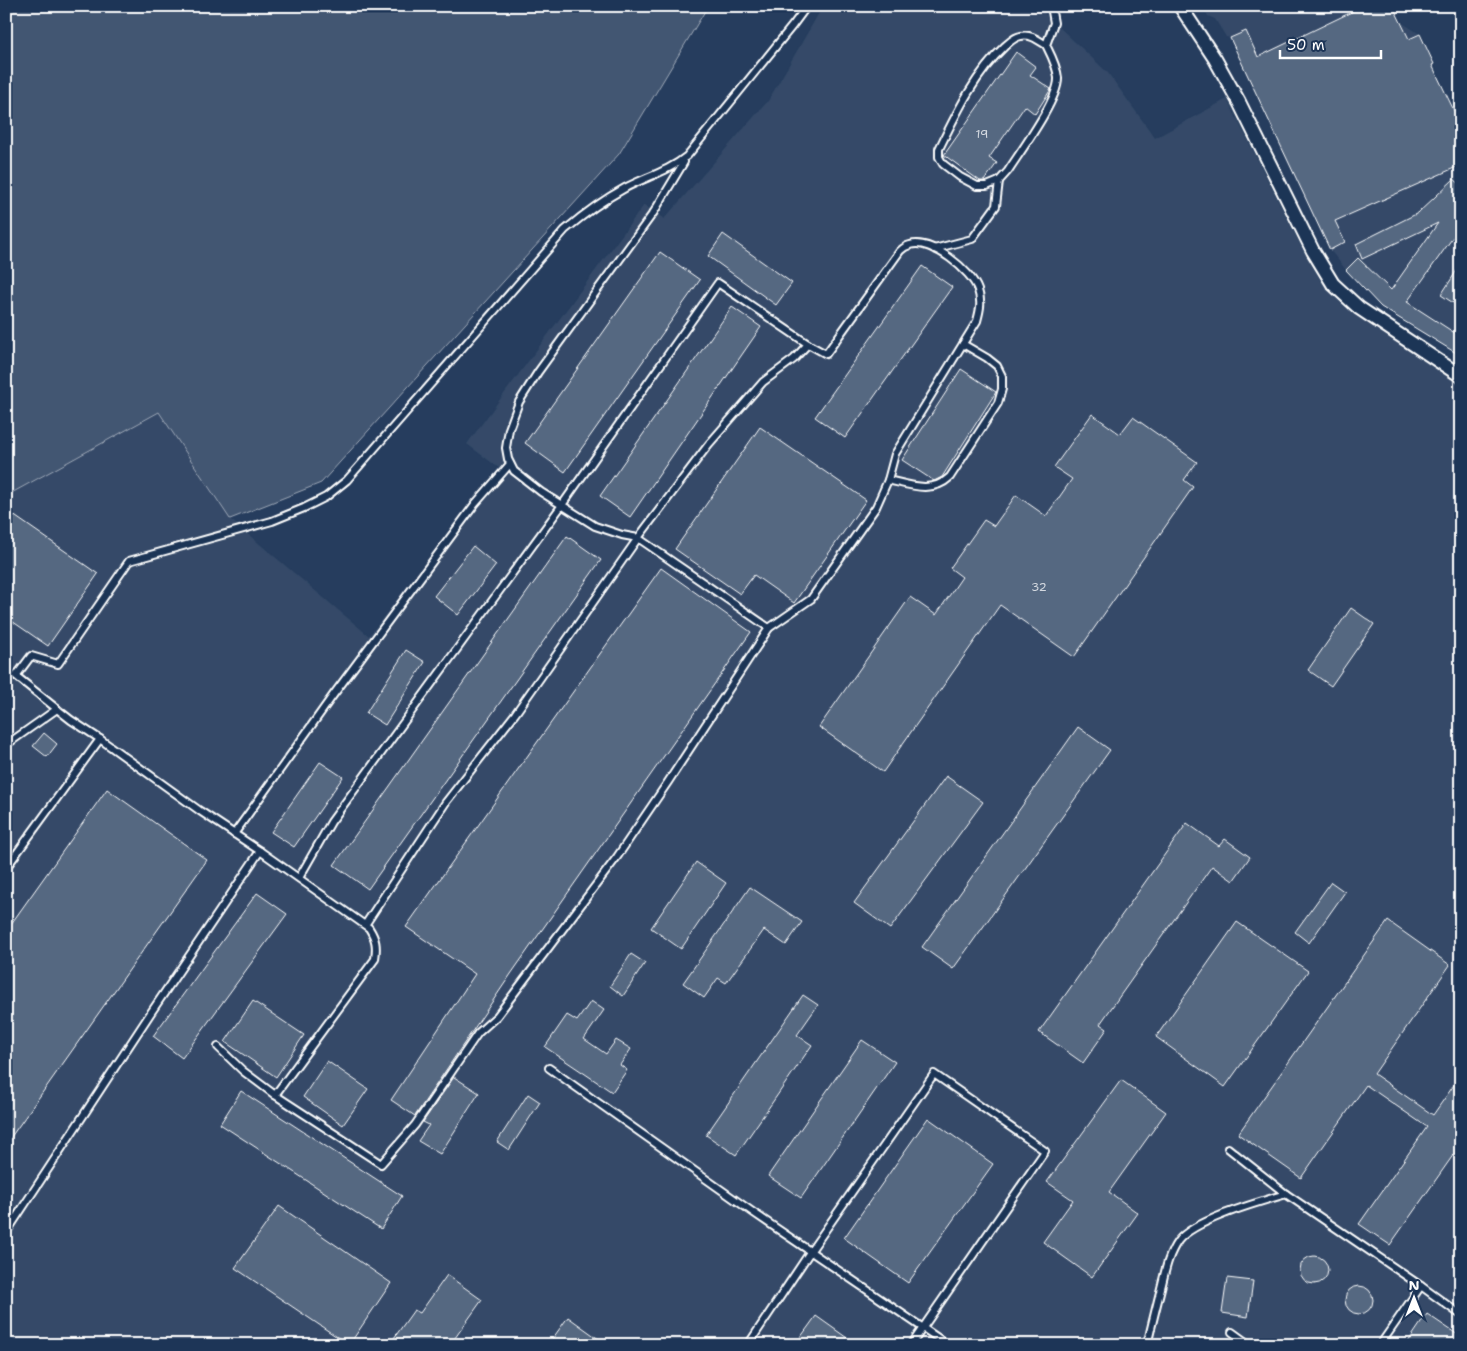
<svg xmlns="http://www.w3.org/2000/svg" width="1467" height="1351" font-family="'Shantell Sans',sans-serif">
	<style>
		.built { fill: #344a68 }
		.green { fill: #425672; stroke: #a0aab8 }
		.building { fill: #556781; stroke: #fff }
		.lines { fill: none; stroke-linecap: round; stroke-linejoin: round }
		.service-casing { stroke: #fff; stroke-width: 10 }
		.minor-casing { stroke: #fff; stroke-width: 16 }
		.service { stroke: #1d3557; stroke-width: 6 }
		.minor { stroke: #1d3557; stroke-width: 12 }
		.labels { text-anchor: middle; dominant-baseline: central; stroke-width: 5; stroke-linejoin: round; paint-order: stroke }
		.number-label { font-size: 12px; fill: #d4d9e0 }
	</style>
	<rect width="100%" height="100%" fill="#263d5e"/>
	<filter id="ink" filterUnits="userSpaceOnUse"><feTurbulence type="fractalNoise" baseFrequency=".02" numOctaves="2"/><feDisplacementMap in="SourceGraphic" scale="10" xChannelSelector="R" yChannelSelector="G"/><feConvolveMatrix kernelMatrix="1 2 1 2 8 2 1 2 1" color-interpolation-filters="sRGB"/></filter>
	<g filter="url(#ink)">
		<!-- built -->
		<g class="built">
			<polygon points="823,6 1039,6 1043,12 1108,73 1155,138 1227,99 1303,250 1319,278 1330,292 1345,307 1461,385 1461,1345 6,1345 6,496 159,412 230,519 369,636 499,468 467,444 644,205 664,219 768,101"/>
			<polygon points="1202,6 1393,6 1401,22 1420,34 1454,112 1461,119 1461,356 1381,307 1346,270 1330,250 1230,38 1226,37 1215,19 1208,16"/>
		</g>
		<!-- green -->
		<polygon class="green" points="6,6 708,6 619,154 321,483 230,519 159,412 6,496"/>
		<!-- building -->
		<g class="building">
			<polygon points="1364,6 1393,6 1409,39 1420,34 1434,64 1432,65 1461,125 1461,165 1335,221 1345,242 1330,250 1230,38 1246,31 1258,57"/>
			<polygon points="1016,52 1036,67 1030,75 1051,89 1035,114 1025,106 989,158 997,163 984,181 980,181 944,155"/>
			<polygon points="1454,179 1461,185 1461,226 1407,302 1461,337 1461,356 1381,307 1346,270 1358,258 1391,290 1438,223 1362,259 1356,244 1418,213"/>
			<polygon points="723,234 792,283 776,305 708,256"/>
			<polygon points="660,252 700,280 565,472 525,443"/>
			<polygon points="1461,264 1461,308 1441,295"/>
			<polygon points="922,266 952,287 845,438 815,417"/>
			<polygon points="732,307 761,327 630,517 600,496"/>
			<polygon points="961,369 996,392 942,477 934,481 902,460"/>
			<polygon points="1092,414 1120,434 1133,417 1197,462 1184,480 1193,487 1074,657 1000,605 883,772 819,727 910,597 936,615 962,577 950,568 984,520 994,526 1016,495 1046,516 1072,479 1054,467"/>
			<polygon points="760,427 866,500 794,603 754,575 740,594 675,549"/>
			<polygon points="6,510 98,574 48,646 6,617"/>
			<polygon points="567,536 601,560 368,889 334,865"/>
			<polygon points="473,546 496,565 458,615 434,596"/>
			<polygon points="661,568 751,632 511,974 415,1116 391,1100 475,974 406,927"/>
			<polygon points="1351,608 1374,624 1331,686 1308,670"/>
			<polygon points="406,650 425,662 385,725 366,713"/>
			<polygon points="1078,727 1110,750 953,969 922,947"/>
			<polygon points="44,733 57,744 47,757 33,746"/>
			<polygon points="320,762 343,777 294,847 271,832"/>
			<polygon points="946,776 983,802 890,929 854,903"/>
			<polygon points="107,789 207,860 6,1144 6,931"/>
			<polygon points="1187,823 1219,846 1225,839 1250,857 1233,881 1212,866 1100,1024 1107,1029 1083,1063 1039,1032"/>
			<polygon points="696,862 726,883 681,949 651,928"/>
			<polygon points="1331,882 1345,892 1309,943 1295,932"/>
			<polygon points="750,887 802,922 786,945 764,930 726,983 718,978 704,998 683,983"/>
			<polygon points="257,893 287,914 182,1058 153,1036"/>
			<polygon points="1388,921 1450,965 1374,1074 1433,1115 1461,1075 1461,1144 1390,1245 1359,1224 1427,1127 1366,1085 1301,1178 1238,1134"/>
			<polygon points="1237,922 1308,971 1225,1087 1156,1037"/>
			<polygon points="631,954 645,963 623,996 610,986"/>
			<polygon points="803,995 818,1005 797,1035 812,1045 736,1155 706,1135"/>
			<polygon points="253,1001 304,1035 276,1077 225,1042"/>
			<polygon points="591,1001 604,1010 584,1039 606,1054 616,1040 631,1049 620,1065 627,1070 612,1092 545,1047 567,1015 577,1021"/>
			<polygon points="862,1040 895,1062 801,1198 768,1176"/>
			<polygon points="327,1061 368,1089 343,1125 303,1097"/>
			<polygon points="454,1077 479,1093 440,1154 418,1141 429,1125 423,1122"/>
			<polygon points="1121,1080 1166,1112 1109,1192 1138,1213 1092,1277 1043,1242 1073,1200 1047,1182"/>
			<polygon points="241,1091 402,1196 381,1229 220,1124"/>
			<polygon points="528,1094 540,1102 509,1150 497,1142"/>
			<polygon points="928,1118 993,1164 908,1283 844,1238"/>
			<polygon points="279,1206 391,1283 349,1345 235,1268"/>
			<circle cx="1314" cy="1270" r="14"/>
			<polygon points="447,1275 482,1300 450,1345 389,1345 414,1310 420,1313"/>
			<polygon points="1227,1278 1253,1281 1248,1317 1222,1313"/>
			<circle cx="1359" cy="1300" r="14"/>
			<polygon points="1427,1314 1461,1337 1461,1345 1406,1345"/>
			<polygon points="816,1316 857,1345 795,1345"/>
			<polygon points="568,1317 607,1345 548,1345"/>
		</g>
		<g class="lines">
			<!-- service casing -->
			<g class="service-casing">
				<g id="service">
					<path d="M1046 45C1038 40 1031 34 1021 36 1014 37 1010 42 1005 46 975 74 957 112 939 149V157L943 164 960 177 977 186H987L999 181 1008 171C1020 152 1059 99 1058 78 1057 66 1051 55 1046 45L1054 23 1051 6"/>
					<polyline points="684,162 654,212 538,372 519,402 509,429 506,448 508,459 514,471 541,492 595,526 622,535 638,538 709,444 763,382 794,359 808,344"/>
					<polyline points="934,249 972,239 996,206 999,181"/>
					<path d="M888 480C910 485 932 494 950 477L998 403 1002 389V376L997 366 987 358 963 344"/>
					<path d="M57 709 16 676 31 656 58 664 129 561 272 521 304 508 326 497 347 480 565 230C584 214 603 200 625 188 646 177 669 171 687 156L793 25 807 6"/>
					<polyline points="6,745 57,709 71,720 100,739"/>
					<polyline points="234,834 334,694 475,504 510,464"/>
					<polyline points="6,868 100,739 200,811 260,851"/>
					<path d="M299 878 331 822 562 505 718 283 808 344 826 354 900 251C902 249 906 246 910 245 931 238 972 271 978 290 982 302 980 310 977 321L895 454 888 480 876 507 811 599 769 628"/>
					<polyline points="218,1047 243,1071 275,1095"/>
					<polyline points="549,1068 754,1213 948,1345"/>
					<polyline points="1228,1148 1286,1194 1421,1286"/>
					<path d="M6 1233 150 1014 260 851 369 928C376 939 377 946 375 959L275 1095 381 1164 415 1125 478 1033 497 1016 617 857 668 782 769 628 638 538 515 714 446 802 365 925"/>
					<polyline points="1232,1332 1250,1345"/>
					<polyline points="748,1345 810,1252 934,1074 1045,1151 911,1345"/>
					<path d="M1145 1345 1149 1337C1153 1320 1157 1304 1161 1288 1165 1272 1168 1255 1178 1241 1194 1220 1259 1202 1286 1194"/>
					<polyline points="1380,1345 1421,1286 1461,1315"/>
				</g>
			</g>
			<!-- minor casing -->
			<g class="minor-casing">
				<polyline id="minor" points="1180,6 1215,59 1239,102 1313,251 1333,284 1359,308 1461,376"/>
			</g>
			<!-- service -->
			<use href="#service" class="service"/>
			<!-- minor -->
			<use href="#minor" class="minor"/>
		</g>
	</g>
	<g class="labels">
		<!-- number labels -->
		<g class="number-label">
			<text x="982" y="134">19</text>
			<text x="1039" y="587">32</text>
		</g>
	</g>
	<!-- margin -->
	<rect width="1467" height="1351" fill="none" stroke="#1d3557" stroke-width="25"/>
	<rect x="12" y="12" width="1442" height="1326" fill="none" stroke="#fff" stroke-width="2" filter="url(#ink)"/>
	<!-- north arrow -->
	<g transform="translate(1414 1298)" stroke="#1d3557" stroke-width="4" paint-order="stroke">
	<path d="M0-4L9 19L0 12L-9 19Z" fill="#ffffff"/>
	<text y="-8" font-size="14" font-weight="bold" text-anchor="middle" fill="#ffffff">N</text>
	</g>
	<!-- scale -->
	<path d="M1280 50v8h101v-8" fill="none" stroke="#ffffff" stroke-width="2.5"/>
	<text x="1287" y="50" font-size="15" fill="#ffffff" stroke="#1d3557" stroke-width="4" paint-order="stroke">50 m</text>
</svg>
